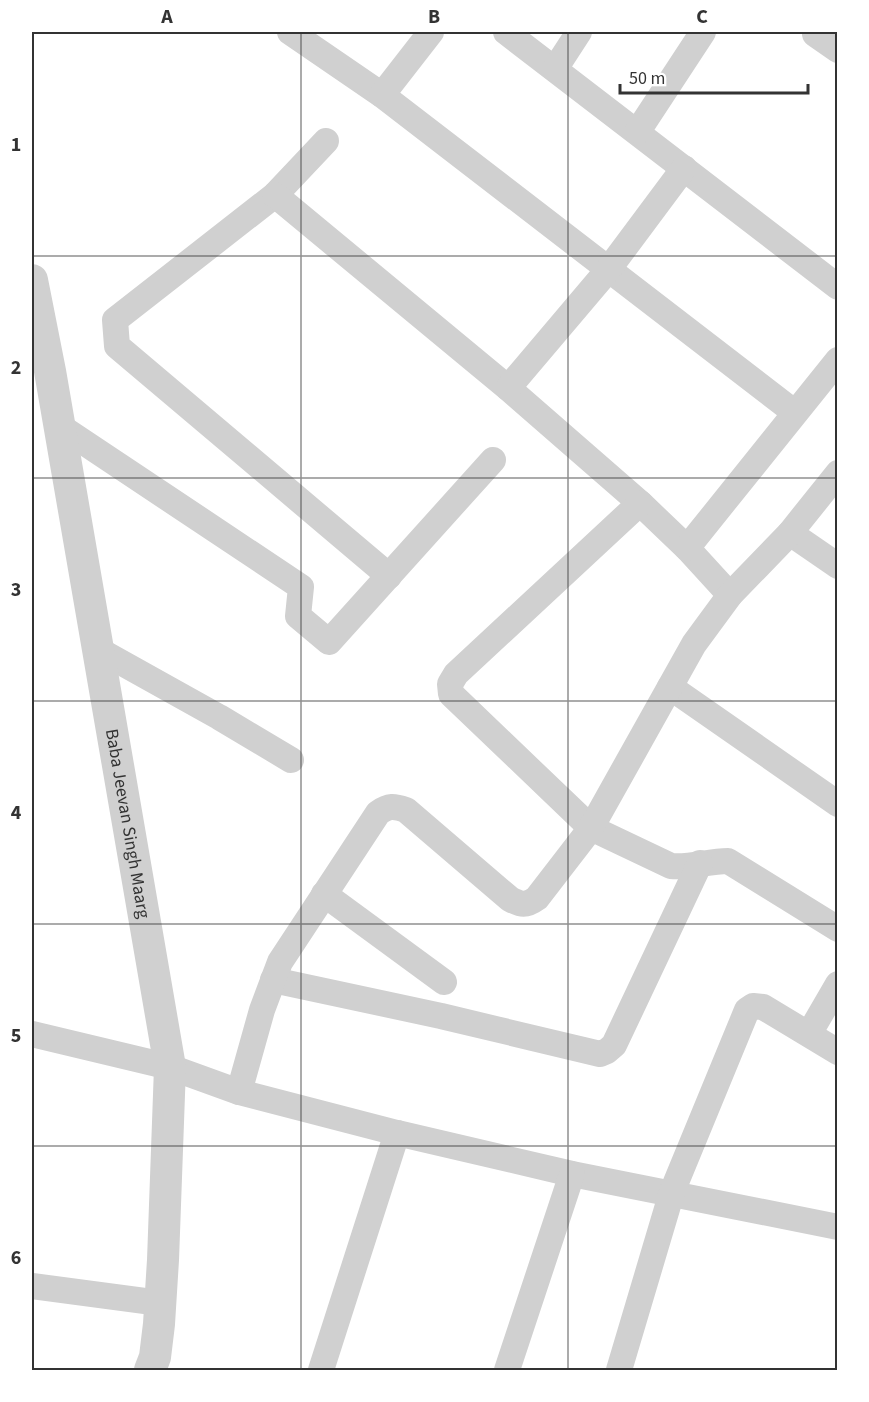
<svg xmlns="http://www.w3.org/2000/svg" width="869" height="1402" font-family="'Source Sans 3',sans-serif">
	<style>
		.lines { fill: none; stroke-linecap: round; stroke-linejoin: round }
		.minor { stroke: #d0d0d0; stroke-width: 26 }
		.tertiary { stroke: #d0d0d0; stroke-width: 32 }
		.grid { fill: none; stroke: #333; stroke-width: 1.5; stroke-opacity: 0.55 }
		.labels { text-anchor: middle; dominant-baseline: central; stroke-width: 6; stroke-linejoin: round; paint-order: stroke }
		.street-label { font-size: 18px; fill: #333; stroke: #fff }
		.neatline { fill: none; stroke: #333; stroke-width: 2 }
		.grid-label { font-size: 20px; text-anchor: middle; font-weight: bold; fill: #333 }
	</style>
	<rect width="100%" height="100%" fill="#fff"/>
	<g class="lines">
		<!-- minor -->
		<g class="minor">
			<polyline points="290,32 382,95 794,412"/>
			<polyline points="506,32 838,287"/>
			<polyline points="815,34 838,50"/>
			<polyline points="555,69 579,32"/>
			<polyline points="382,95 431,32"/>
			<polyline points="638,131 703,32"/>
			<polyline points="326,141 275,195 115,320 117,346 389,576"/>
			<polyline points="275,195 508,388 640,503 687,548 730,595"/>
			<polyline points="508,388 608,270 684,168"/>
			<polyline points="58,425 301,587 298,616 329,642 493,460"/>
			<path d="M640 503 456 674 450 684 451 694 591 828 671 866C690 868 708 861 728 861L838 929"/>
			<polyline points="790,533 838,566"/>
			<polyline points="687,548 838,360"/>
			<polyline points="97,649 219,717 291,760"/>
			<polyline points="670,687 838,804"/>
			<polyline points="324,894 444,982"/>
			<polyline points="273,980 441,1016 600,1054 607,1051 614,1045 700,863"/>
			<polyline points="32,1034 170,1067 239,1092 397,1133 572,1174 838,1227"/>
			<polyline points="809,1034 838,984"/>
			<path d="M239 1092 262 1010 280 962 378 813C389 805 394 806 406 810L510 899C521 905 526 906 537 898L591 828 694 644 730 595 790 533 838 473"/>
			<polyline points="32,1286 160,1303"/>
			<polyline points="321,1370 397,1133"/>
			<polyline points="507,1370 572,1174"/>
			<polyline points="619,1370 672,1192 747,1010 753,1006 763,1007 838,1052"/>
		</g>
		<!-- tertiary -->
		<path class="tertiary" id="s1" d="M32 280 50 371 170 1067 163 1260 159 1324 155 1357 150 1370"/>
	</g>
	<!-- grid -->
	<path class="grid" d="M301 32V1370M568 32V1370M32 256H838M32 478H838M32 701H838M32 924H838M32 1146H838"/>
	<g class="labels">
		<!-- street labels -->
		<g class="street-label">
			<text stroke="none"><textPath href="#s1" startOffset="552">Baba Jeevan Singh Maarg</textPath></text>
		</g>
	</g>
	<!-- border -->
	<rect width="869" height="1402" fill="none" stroke="#ffffff" stroke-width="66"/>
	<!-- scale -->
	<path d="M620 84v9h188v-9" fill="none" stroke="#333333" stroke-width="3"/>
	<text x="629" y="84" font-size="18" fill="#333333" stroke="#ffffff" stroke-width="4.5" paint-order="stroke">50 m</text>
	<rect x="33" y="33" width="803" height="1336" class="neatline"/>
	<g class="grid-label">
		<text x="167" y="23">A</text>
		<text x="434" y="23">B</text>
		<text x="702" y="23">C</text>
		<text x="16" y="151">1</text>
		<text x="16" y="374">2</text>
		<text x="16" y="596">3</text>
		<text x="16" y="819">4</text>
		<text x="16" y="1042">5</text>
		<text x="16" y="1264">6</text>
	</g>
</svg>
